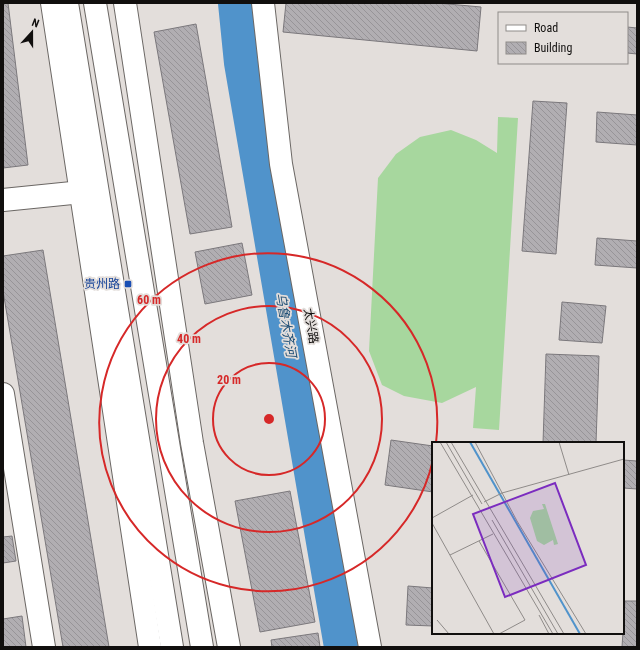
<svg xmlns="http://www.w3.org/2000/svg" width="640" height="650" font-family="'Roboto Condensed','Noto Sans SC',sans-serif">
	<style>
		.pitch { fill: #a7d79e }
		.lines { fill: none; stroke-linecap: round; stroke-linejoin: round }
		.river { stroke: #5093cb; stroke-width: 34 }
		.building { fill: url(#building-back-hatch); stroke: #7b787c }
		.minor-casing { stroke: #6b6764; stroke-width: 24 }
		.major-casing { stroke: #6b6764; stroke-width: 24 }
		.highway-casing { stroke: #6b6764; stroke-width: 24 }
		.minor { stroke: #fff; stroke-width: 22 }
		.major { stroke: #fff; stroke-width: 22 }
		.highway { stroke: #fff; stroke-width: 22 }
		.ring { fill: none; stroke: #d62828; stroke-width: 2 }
		.transit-dot { fill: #1a4fb4; stroke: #e3dedb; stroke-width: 1.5 }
		.labels { text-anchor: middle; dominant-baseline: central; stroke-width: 3.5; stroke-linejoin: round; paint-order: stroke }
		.transit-label { font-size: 12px; fill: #164399; stroke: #e3dedb; text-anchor: end }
		.street-label { font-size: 12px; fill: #110f0e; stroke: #e3dedb }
		.water-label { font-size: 13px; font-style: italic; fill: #1e4e75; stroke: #e3dedb }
		.inset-river { fill: none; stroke: #5093cb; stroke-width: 2 }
		.inset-road { fill: none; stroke: #8f8b89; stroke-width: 1 }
		.view { fill: #7b2cbf; fill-opacity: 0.15; stroke: #7b2cbf; stroke-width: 2 }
		.inset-edge { fill: none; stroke: #110f0e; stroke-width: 2 }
		.centre { fill: #d62828; stroke: #e3dedb; stroke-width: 2 }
		.ring-label { font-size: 12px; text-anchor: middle; font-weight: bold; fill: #d62828; stroke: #e3dedb; stroke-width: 3.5; stroke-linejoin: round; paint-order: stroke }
	</style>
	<defs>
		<pattern id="building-back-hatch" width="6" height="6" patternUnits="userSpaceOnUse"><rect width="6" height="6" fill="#b1aeb2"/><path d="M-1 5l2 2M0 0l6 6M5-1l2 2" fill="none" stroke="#979498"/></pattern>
	</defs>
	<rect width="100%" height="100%" fill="#e3dedb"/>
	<!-- pitch -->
	<polygon class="pitch" points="498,117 518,118 499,430 473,428 476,387 442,403 404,396 382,385 369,351 378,178 396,154 420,137 451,130 476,140 497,153"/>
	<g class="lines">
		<!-- river -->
		<polyline class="river" points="235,3 241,63 341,647"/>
	</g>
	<!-- building -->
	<g class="building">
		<polygon points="3,3 8,3 28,165 3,168"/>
		<polygon points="286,3 437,3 481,7 477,51 283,32"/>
		<polygon points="196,24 232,227 190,234 154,32"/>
		<polygon points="627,27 637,28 637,54 627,53"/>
		<polygon points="533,101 567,103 556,254 522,251"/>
		<polygon points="597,112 637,115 637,145 596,142"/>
		<polygon points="597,238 637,241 637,268 595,265"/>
		<polygon points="242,243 252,295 205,304 195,252"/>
		<polygon points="43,250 109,647 63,647 3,291 3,256"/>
		<polygon points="562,302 606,306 602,343 559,340"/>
		<polygon points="546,354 599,356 596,443 543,443"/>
		<polygon points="391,440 433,446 433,492 385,485"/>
		<polygon points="623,460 637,461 637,489 623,488"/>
		<polygon points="290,491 315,622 260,632 235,501"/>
		<polygon points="12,536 16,561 3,563 3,537"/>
		<polygon points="408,586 433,588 433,626 406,625"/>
		<polygon points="625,601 637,601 637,647 622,647"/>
		<polygon points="22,616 26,647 3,647 3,619"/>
		<polygon points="318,633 320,647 272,647 271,640"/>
	</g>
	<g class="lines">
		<!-- minor casing -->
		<g class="minor-casing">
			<g id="minor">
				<polyline points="263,3 281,164 370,647"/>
				<polyline points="3,200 82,192"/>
				<polyline points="3,394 44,647"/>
			</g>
		</g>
		<!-- major casing -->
		<g class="major-casing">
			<g id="major">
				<polyline points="52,3 150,647"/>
				<polyline points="125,3 192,443 229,647"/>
			</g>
		</g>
		<!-- highway casing -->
		<g class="highway-casing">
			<g id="highway">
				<polyline points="67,3 172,647"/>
				<polyline points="95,3 202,647"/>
			</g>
		</g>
		<!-- minor -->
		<use href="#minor" class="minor"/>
		<!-- major -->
		<use href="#major" class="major"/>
		<!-- highway -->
		<use href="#highway" class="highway"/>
	</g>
	<!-- distance rings -->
	<g class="ring">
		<circle cx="269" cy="419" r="56"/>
		<circle cx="269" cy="419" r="113"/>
		<path d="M433 460A169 169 0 1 1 436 443"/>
	</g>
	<!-- markers -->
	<rect class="transit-dot" x="124" y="280" width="8" height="8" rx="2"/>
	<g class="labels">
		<!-- transit labels -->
		<g class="transit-label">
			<text x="120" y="284">贵州路</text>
		</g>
		<!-- street labels -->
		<g class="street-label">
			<text transform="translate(311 326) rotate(80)">太兴路</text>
		</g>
		<!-- water labels -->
		<g class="water-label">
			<text transform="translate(286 325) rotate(80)">乌鲁木齐河</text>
		</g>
	</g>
	<!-- overview -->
	<g transform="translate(432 442)">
		<rect width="192" height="192" fill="#e3dedb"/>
		<path d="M110 62H113L126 102 122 103 121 98 112 103 105 99 98 76 101 69 112 67Z" fill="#a7d79e"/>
		<path class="inset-river" d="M38 0 148 192"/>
		<path class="inset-road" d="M8 0 121 192M14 0 50 62M19 0 132 192M43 0 85 79 154 192M127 0 137 33M52 60 70 51 192 17M0 76 41 53M60 78 126 192M0 81 62 192M47 99 93 178 67 192M18 113 61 92M107 173 117 192M5 178 17 192"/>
		<path class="view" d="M123 41 154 123 73 155 41 72Z"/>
		<rect width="192" height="192" class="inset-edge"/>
	</g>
	<circle cx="269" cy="419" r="6" class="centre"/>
	<g class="ring-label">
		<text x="149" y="304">60 m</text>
		<text x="189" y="343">40 m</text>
		<text x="229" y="384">20 m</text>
	</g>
	<!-- border -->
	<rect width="640" height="650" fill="none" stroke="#110f0e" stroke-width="8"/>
	<!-- legend -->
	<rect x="498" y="12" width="130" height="52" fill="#e3dedb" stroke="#8f8b89"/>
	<rect x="506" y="25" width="20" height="6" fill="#ffffff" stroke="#8f8b89"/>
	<text x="534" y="32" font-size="12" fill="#110f0e">Road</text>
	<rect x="506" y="42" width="20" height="12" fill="url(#building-back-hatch)" stroke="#8f8b89"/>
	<text x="534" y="52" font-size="12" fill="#110f0e">Building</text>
	<!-- north arrow -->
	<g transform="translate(32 32) rotate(21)" stroke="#e3dedb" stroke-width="3" paint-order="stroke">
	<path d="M0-3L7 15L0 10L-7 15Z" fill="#110f0e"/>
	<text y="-6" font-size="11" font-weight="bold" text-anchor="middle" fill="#110f0e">N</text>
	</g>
</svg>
